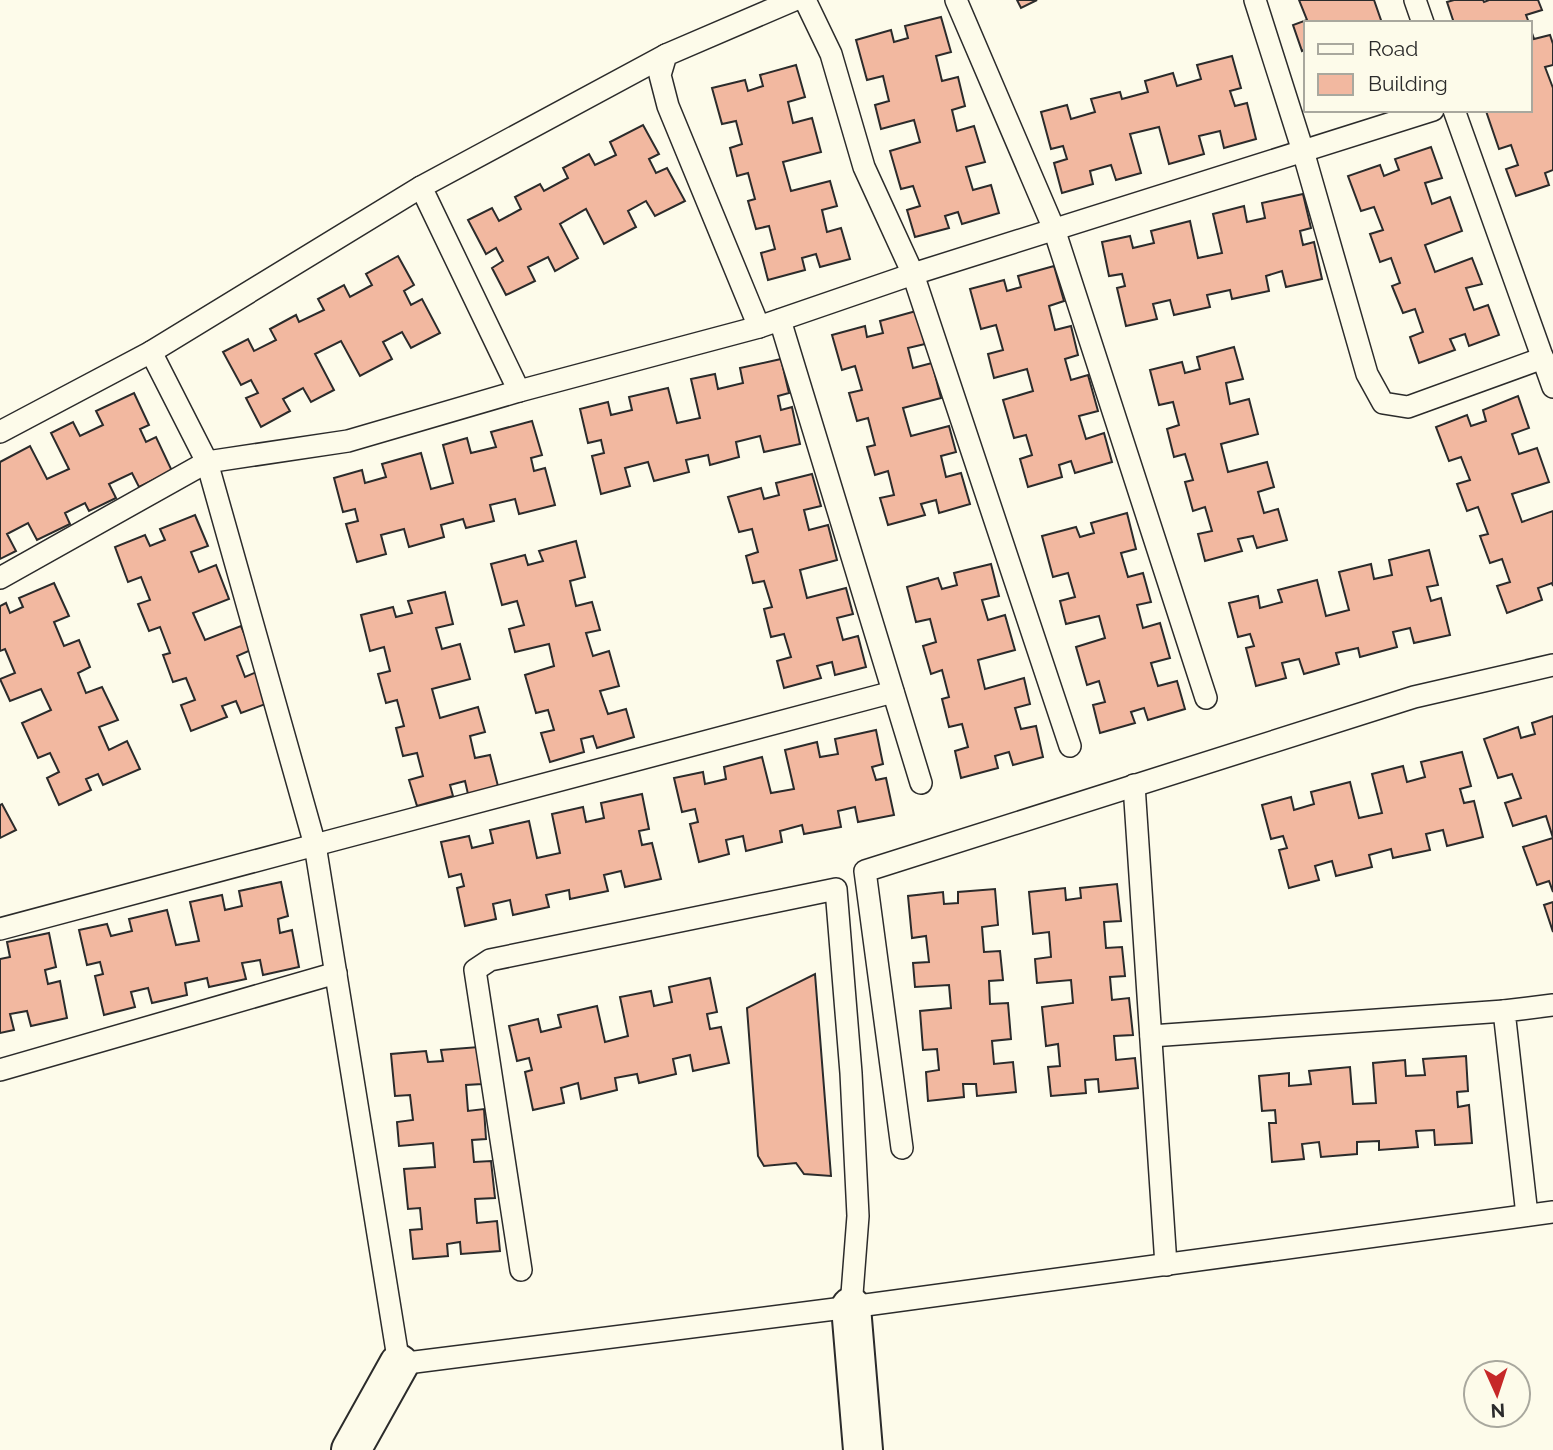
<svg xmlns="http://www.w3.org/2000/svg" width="1553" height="1450" font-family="Raleway,sans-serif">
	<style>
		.building { fill: #f2b8a0; stroke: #2b2b2b; stroke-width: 2 }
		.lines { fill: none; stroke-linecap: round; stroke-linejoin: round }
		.lane-casing { stroke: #2b2b2b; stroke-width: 24 }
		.street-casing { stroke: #2b2b2b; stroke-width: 42 }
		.lane { stroke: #fdfbea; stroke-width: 21 }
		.street { stroke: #fdfbea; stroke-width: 38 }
	</style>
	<rect width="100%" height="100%" fill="#fdfbea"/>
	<!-- building -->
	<g class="building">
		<polygon points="1017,0 1037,0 1021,8"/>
		<polygon points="1299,0 1374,0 1382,23 1306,23 1306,49 1302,51 1293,25 1307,20"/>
		<polygon points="1454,0 1483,0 1484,2 1489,0 1538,0 1542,10 1526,15 1529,23 1454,23 1447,2"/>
		<polygon points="941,17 951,52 936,56 942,81 958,77 965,106 952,110 957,131 974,126 985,162 966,167 973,190 991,185 999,213 962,224 958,212 945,216 949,228 915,237 907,210 920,206 913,186 901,189 890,151 920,142 914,120 881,129 875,105 889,101 883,76 867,80 856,40 891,30 894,42 908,38 905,26"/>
		<polygon points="1530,27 1534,39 1550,35 1553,44 1553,65 1545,67 1553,88 1553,170 1545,173 1549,185 1516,196 1506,169 1518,165 1511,145 1499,149 1486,111 1530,110"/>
		<polygon points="1232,56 1241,88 1230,91 1235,106 1247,103 1256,139 1224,148 1220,131 1199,136 1204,154 1169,164 1159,127 1130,134 1141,173 1116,180 1111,165 1090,171 1093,184 1062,193 1054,163 1067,159 1063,146 1051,149 1041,112 1067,105 1071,119 1095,112 1091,99 1120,92 1122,99 1148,92 1145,81 1173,73 1177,86 1201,79 1197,65"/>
		<polygon points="796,65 805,97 788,102 793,123 812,118 821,152 783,162 791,191 830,181 837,206 822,210 827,232 841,228 850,259 820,267 816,254 802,258 805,270 768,280 761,253 775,249 769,226 756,229 748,201 755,199 748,173 737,176 730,148 742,144 736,121 722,124 712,88 745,80 748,91 763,86 760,75"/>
		<polygon points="643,125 659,154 649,159 656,173 667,168 685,201 655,216 646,201 628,211 636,227 604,244 586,209 560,224 578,258 555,271 548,257 528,267 535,281 506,295 492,268 503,261 496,248 486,254 468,220 492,208 499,221 521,209 515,197 540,184 544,191 568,178 563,168 589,154 595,165 616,155 610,142"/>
		<polygon points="1431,147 1442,178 1425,183 1432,204 1450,197 1462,231 1425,245 1435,272 1472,258 1482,284 1466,288 1474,310 1488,305 1499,335 1469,346 1465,334 1450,339 1455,350 1419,363 1410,337 1423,332 1415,309 1403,313 1392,286 1400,283 1391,258 1380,262 1370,234 1383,230 1374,207 1361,211 1348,176 1380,165 1384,176 1399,170 1395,159"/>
		<polygon points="1303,194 1311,228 1300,231 1303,245 1314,242 1322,279 1286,287 1282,271 1266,276 1269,291 1232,299 1230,290 1207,295 1210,307 1174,315 1170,300 1153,304 1157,319 1126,326 1117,288 1125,286 1122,274 1109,276 1102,242 1130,236 1133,248 1154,243 1151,231 1190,221 1198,258 1222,253 1213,214 1244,206 1247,222 1265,218 1262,203"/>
		<polygon points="398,256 414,285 404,291 411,305 422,299 440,333 411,348 402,332 383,342 392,359 360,376 341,341 315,354 334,390 311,402 303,388 283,399 290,411 261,427 246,398 258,393 251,380 241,385 223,352 248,339 254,351 276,340 270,329 296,315 299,322 324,310 318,299 344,285 350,297 372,285 366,274"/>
		<polygon points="1054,266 1064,301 1049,306 1055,330 1071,326 1078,355 1065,359 1071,380 1088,375 1098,411 1079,416 1086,439 1104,433 1112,462 1075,473 1071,461 1059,465 1062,477 1028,487 1020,459 1032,455 1026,435 1014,438 1003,400 1033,391 1027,369 994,378 988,354 1003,350 996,325 981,329 970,289 1004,280 1007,291 1021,287 1018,276"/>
		<polygon points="916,311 925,344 908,348 913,368 932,363 941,398 903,408 911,436 949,426 956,452 941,456 946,477 961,473 970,504 939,513 936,500 921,504 925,515 888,525 880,498 894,495 888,471 875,475 867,447 875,445 868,418 857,421 849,393 862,390 855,366 842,370 832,335 865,326 867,337 883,333 880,321"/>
		<polygon points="1234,347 1243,379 1226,383 1230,404 1249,399 1258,434 1221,444 1228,472 1267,462 1274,487 1258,492 1264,513 1278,509 1287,540 1257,548 1253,536 1238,539 1242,551 1205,561 1198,534 1212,531 1205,507 1193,511 1185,482 1193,480 1185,454 1174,457 1167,429 1179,425 1173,402 1159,405 1150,370 1182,362 1185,373 1200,369 1197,357"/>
		<polygon points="781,359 789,393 778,396 781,410 792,407 800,444 764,452 760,436 736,442 739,457 710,465 708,455 686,460 689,472 654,481 648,462 625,468 630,486 601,494 592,456 604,453 601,440 588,443 580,409 608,402 611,415 632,410 629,397 668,388 677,423 700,418 691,379 715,374 718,389 743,383 740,368"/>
		<polygon points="134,393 149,425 140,429 146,442 156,437 172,471 139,487 132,473 109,484 116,498 89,511 85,503 65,513 70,524 37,540 28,523 7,534 16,551 0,559 0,462 30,446 47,479 69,469 51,433 73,422 80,436 103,425 96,411"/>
		<polygon points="1518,396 1529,428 1512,434 1519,454 1537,448 1549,482 1512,494 1522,522 1553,511 1553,586 1552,583 1538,588 1542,600 1507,613 1497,586 1510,582 1502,559 1490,563 1480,536 1488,534 1478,507 1467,511 1457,484 1470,480 1461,457 1449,461 1436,427 1467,415 1471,426 1486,421 1483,410"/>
		<polygon points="532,421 542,455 531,458 534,471 545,468 555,505 519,514 515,499 490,505 494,521 466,528 463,519 441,525 444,537 409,547 404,529 381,535 386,554 357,562 346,524 358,521 355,509 343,512 334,478 362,470 365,483 386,477 382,464 421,453 431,489 453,483 443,445 467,438 471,453 496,447 491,432"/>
		<polygon points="812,474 821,506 804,510 809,530 828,525 837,560 800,570 807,598 846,588 853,614 837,618 843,640 858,636 866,667 835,675 832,662 817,666 821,678 784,688 777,661 791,657 784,634 771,637 764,609 772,607 764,581 753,583 746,556 758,552 752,529 739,532 728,497 761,488 764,499 779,495 776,483"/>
		<polygon points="1127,513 1136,549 1121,553 1128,577 1143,573 1151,602 1137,605 1143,628 1160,623 1170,658 1151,663 1158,686 1177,681 1185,709 1148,720 1144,708 1131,712 1135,723 1100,733 1093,705 1105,702 1099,681 1087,685 1076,647 1105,638 1099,616 1066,624 1060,601 1075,597 1068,573 1053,577 1042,536 1076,527 1080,537 1094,533 1091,523"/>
		<polygon points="195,515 208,546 191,552 199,572 216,565 229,599 193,613 205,640 241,626 251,650 237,656 245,677 259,671 271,702 241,713 236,701 222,706 227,717 191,731 181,705 195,700 186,678 173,682 163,655 170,653 160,627 149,631 138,604 150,600 141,577 128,582 115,547 145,535 150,546 165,540 160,529"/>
		<polygon points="576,541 585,577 570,581 576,606 592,602 600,630 586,633 593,656 609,651 619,686 600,691 608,714 626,709 634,737 597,748 593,736 581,739 584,752 550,762 541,733 554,730 548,710 536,713 525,675 554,666 549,644 515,652 509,629 524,625 517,601 502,605 491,564 525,555 528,565 543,561 539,551"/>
		<polygon points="1429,550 1438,585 1427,587 1431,601 1441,598 1450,635 1414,643 1410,628 1393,632 1397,647 1360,657 1358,648 1336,653 1339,664 1304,674 1299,659 1282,663 1286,678 1256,686 1246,648 1254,646 1250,634 1238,637 1229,603 1258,596 1260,608 1282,602 1278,590 1317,580 1326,616 1349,610 1339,572 1371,564 1374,579 1392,575 1389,560"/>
		<polygon points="991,564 999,596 982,600 988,620 1005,615 1015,650 978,660 985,689 1024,678 1030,704 1015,708 1021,729 1036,726 1043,757 1013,765 1009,752 995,756 998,768 961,778 955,751 968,747 962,724 949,727 942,699 949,697 942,670 931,674 923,646 936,642 930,619 916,622 907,587 938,578 942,589 957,585 954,573"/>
		<polygon points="54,583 69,616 54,622 64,646 79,640 90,667 78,673 86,693 102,687 118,720 99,727 109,750 127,741 140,769 103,785 98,774 86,779 91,790 59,805 47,778 59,772 50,753 38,758 22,723 51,710 41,689 10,701 0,679 15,673 5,649 0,651 0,606 6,603 10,613 23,607 19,598"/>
		<polygon points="445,592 453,624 436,628 442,649 460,644 470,679 432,689 440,718 478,707 485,732 470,736 475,758 490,755 498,786 468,794 465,781 450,785 453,796 417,806 409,780 423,776 417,753 403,756 396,728 404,726 397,700 386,703 378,674 390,671 384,647 370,651 361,615 393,607 396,617 412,613 408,601"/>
		<polygon points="1553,716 1553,892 1549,881 1537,885 1523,847 1553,838 1546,816 1513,826 1505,803 1521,798 1512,774 1498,778 1484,739 1518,727 1521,738 1535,734 1532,723"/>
		<polygon points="876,730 883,764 872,767 876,780 886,778 894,815 858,822 855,807 838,811 841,827 804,834 802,825 780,831 782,842 746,851 743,836 726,840 729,854 699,862 690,824 698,822 695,809 682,812 674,778 703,772 705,784 726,779 724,767 762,757 771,793 794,789 785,750 817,742 820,757 838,754 835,739"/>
		<polygon points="1462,752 1471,786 1460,789 1464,803 1474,801 1483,837 1447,846 1443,830 1426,834 1430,850 1393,858 1391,849 1369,855 1372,867 1336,876 1332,861 1315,866 1319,880 1289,888 1279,850 1287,848 1283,836 1271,839 1262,805 1291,797 1294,810 1314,804 1311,792 1350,782 1359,818 1382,813 1372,774 1403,766 1407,782 1425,777 1421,762"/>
		<polygon points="642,794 649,829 639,831 642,845 652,843 661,879 625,887 621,871 604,875 608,891 570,899 569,890 546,895 549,907 513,915 510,900 493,904 496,919 465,926 457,888 464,886 461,874 449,877 441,842 469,836 472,848 493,843 490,830 529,821 537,858 560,853 552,814 583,807 586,822 604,818 601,803"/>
		<polygon points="2,804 16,830 0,838 0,805"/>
		<polygon points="281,882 288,916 278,919 280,933 292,930 299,967 263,975 260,960 242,963 246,979 209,987 207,978 185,983 187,995 152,1003 148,988 131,992 135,1007 104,1015 95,976 103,974 100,962 87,965 79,930 107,924 111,936 132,931 129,919 167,910 176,945 199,941 190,902 222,895 225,910 242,906 239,891"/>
		<polygon points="1117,884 1121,921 1104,922 1106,948 1122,947 1125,976 1110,977 1112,1000 1129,998 1133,1035 1114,1036 1116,1060 1135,1058 1138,1088 1099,1092 1098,1079 1085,1080 1086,1093 1051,1096 1048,1067 1060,1066 1058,1044 1046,1046 1042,1007 1073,1003 1071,980 1037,983 1035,959 1051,957 1049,932 1033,934 1029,892 1065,888 1066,900 1081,898 1080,888"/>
		<polygon points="995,889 998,925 982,927 984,952 1000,951 1003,980 989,981 990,1004 1008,1003 1011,1039 992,1041 994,1064 1013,1062 1016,1092 977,1096 976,1084 963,1084 964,1097 928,1101 926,1072 939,1070 937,1049 923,1050 920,1011 951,1008 949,985 915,987 913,963 929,962 926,936 912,938 908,896 943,892 944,904 958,903 958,892"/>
		<polygon points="1553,902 1553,932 1544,905"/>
		<polygon points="49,933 56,967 45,970 48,984 60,981 67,1018 31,1026 27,1011 10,1014 14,1030 0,1033 0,959 10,957 7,942"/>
		<polygon points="815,974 831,1176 804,1174 796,1163 764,1166 758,1156 747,1008"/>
		<polygon points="710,978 717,1012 707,1014 710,1029 721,1027 729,1063 693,1071 690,1055 673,1059 676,1074 639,1083 637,1074 615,1078 617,1090 581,1099 578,1083 561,1088 564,1103 533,1110 525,1072 532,1070 529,1058 517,1061 509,1026 538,1019 541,1032 561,1027 558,1015 597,1006 605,1042 628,1036 620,997 651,991 654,1006 672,1002 669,987"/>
		<polygon points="479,1047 482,1084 466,1085 468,1111 484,1109 486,1139 472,1140 474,1162 491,1161 495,1198 475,1199 477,1223 497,1221 500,1251 461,1254 460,1242 447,1244 448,1256 413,1259 410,1230 422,1229 420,1208 408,1209 404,1169 435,1167 433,1143 399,1146 397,1122 413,1120 410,1095 395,1096 391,1054 426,1051 428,1062 443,1061 441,1050"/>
		<polygon points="1466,1056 1468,1091 1457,1092 1458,1107 1469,1105 1472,1143 1435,1145 1434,1130 1416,1131 1418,1147 1379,1150 1379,1141 1357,1142 1357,1154 1321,1157 1319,1142 1302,1144 1304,1159 1272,1162 1269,1123 1276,1123 1275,1110 1262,1111 1259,1076 1289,1073 1289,1086 1311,1084 1309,1071 1350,1067 1353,1104 1376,1103 1373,1063 1405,1060 1406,1076 1425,1075 1423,1059"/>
	</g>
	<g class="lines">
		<!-- lane casing -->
		<g class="lane-casing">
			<g id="lane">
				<polyline points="805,0 831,54 864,167 913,274 1070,746"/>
				<polyline points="956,0 1054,229 1206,698"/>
				<polyline points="1255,0 1303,151 1367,374 1383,403 1408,407 1543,358"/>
				<polyline points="1415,0 1423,23"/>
				<polyline points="1454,110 1553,387"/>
				<polyline points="780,320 921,783"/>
				<polyline points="759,327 668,106 660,75 666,55 794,0"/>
				<polyline points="151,352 421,187"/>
				<polyline points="519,391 421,187 666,55"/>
				<polyline points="0,432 151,352 207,462 315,845 399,1364 851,1307 1553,1212"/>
				<polyline points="0,578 207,462 348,441 519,391 759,327 913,274 1433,110"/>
				<polyline points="1134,785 1166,1265"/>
				<polyline points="0,929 315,845 893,692"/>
				<polyline points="1151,1036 1504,1011"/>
				<polyline points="0,1070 336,973"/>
				<polyline points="902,1148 865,871 1414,697 1553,665"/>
				<polyline points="1527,1215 1504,1011 1553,1005"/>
				<polyline points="521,1270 475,970 490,960 836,889 851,1073 858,1216 851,1307"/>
			</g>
		</g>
		<!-- street casing -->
		<g class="street-casing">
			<g id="street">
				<polyline points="851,1307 863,1450"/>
				<polyline points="351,1450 399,1364"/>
			</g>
		</g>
		<!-- lane -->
		<use href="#lane" class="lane"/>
		<!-- street -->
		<use href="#street" class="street"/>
	</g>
	<!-- legend -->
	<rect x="1304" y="21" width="228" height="91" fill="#fdfbea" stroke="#a9a89e" stroke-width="2"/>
	<rect x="1318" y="44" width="35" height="10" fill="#fdfbea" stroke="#a9a89e" stroke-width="2"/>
	<text x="1368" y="56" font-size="21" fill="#2b2b2b">Road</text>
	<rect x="1318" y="74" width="35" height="21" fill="#f2b8a0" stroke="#a9a89e" stroke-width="2"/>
	<text x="1368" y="91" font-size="21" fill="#2b2b2b">Building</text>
	<!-- north arrow -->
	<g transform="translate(1497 1394) rotate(177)"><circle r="33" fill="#fdfbea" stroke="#a9a89e" stroke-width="2"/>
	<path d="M0-5L12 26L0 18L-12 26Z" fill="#c62828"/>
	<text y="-10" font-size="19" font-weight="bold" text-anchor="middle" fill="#2b2b2b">N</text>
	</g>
</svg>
